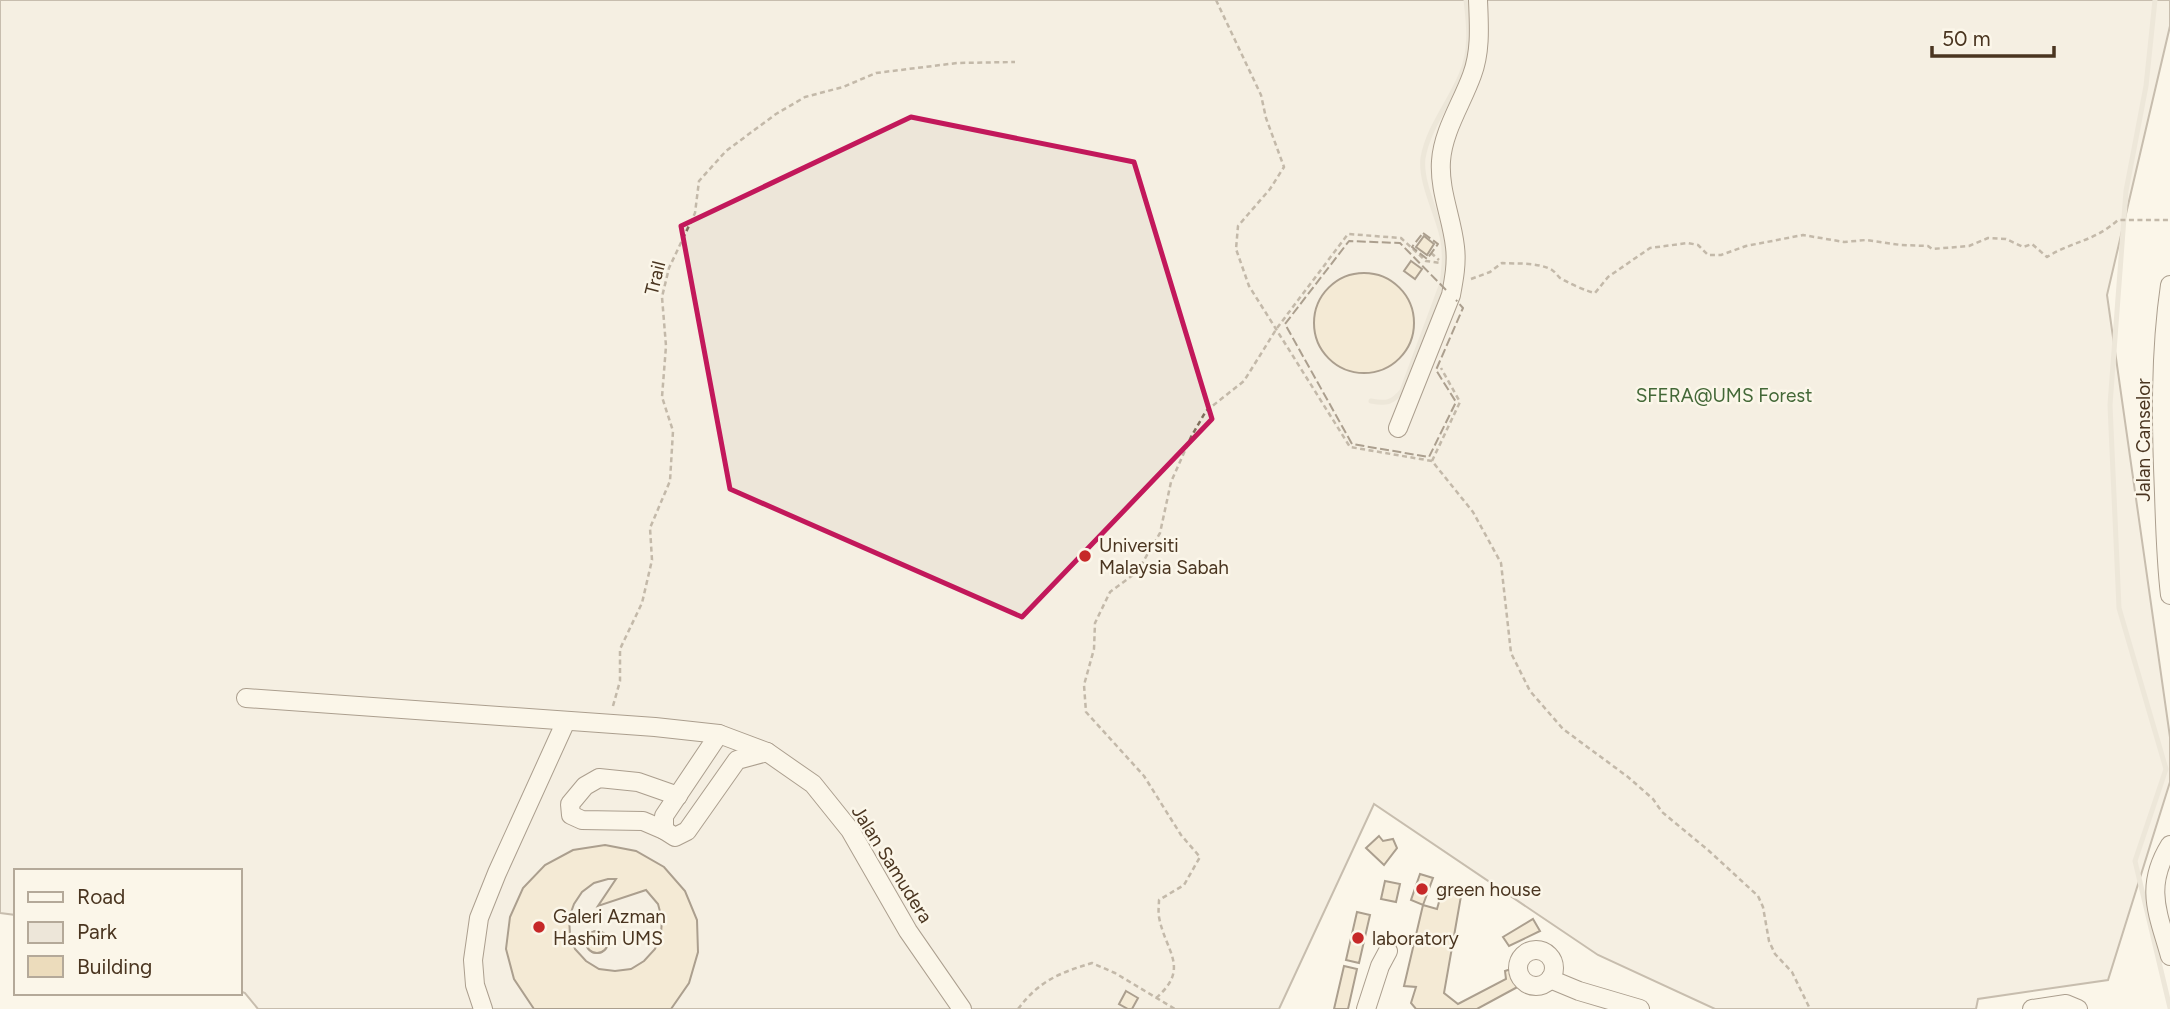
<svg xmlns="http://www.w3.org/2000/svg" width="2170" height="1009" font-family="Figtree,sans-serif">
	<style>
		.green { fill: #ede6d9; stroke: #887966; stroke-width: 2 }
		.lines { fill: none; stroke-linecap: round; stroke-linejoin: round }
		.stream { stroke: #dcd4c6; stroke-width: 5 }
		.building { fill: #ecdcbc; stroke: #4a3520; stroke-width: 2; fill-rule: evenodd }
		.minor-casing { stroke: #4a3520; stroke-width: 20 }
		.path { stroke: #7f6f5c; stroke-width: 2.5; stroke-dasharray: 5 3.5; stroke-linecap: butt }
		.minor { stroke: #fbf6e9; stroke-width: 18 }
		.fence { stroke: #4a3520; stroke-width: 2; stroke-dasharray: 9 3.5; stroke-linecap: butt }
		.marked { fill: none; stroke: #c2185b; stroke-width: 5; stroke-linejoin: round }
		.poi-dot { fill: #c62828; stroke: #fbf6e9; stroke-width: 2.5 }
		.labels { text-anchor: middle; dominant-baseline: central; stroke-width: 5; stroke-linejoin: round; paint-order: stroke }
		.street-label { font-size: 19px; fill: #4a3520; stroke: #fbf6e9 }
		.park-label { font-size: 19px; fill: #436837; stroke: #fbf6e9 }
		.poi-label { font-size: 19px; fill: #4a3520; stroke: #fbf6e9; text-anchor: start }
	</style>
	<rect width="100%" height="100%" fill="#fbf6e9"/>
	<!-- green -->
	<polygon class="green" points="0,0 2170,0 2170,26 2107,295 2170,737 2170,782 2108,980 1978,999 1976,1009 1715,1009 1598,955 1374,804 1279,1009 258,1009 245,993 240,991 240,871 16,871 16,915 0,913"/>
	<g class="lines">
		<!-- stream -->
		<g class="stream">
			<polyline points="2155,0 2146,86 2126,191 2110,405 2119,608 2166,769 2135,861 2170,1008"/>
			<path d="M1442 285C1444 269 1446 252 1442 236 1437 213 1420 182 1423 158 1428 128 1450 102 1461 75 1472 51 1469 25 1466 0"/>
			<path d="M1371 401C1386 404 1392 403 1402 391L1441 286"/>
		</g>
	</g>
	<!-- building -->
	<g class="building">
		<polygon points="1424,236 1434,244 1427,255 1416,247"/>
		<polygon points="1411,261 1422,269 1415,279 1404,271"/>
		<circle cx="1364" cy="323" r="50"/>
		<polygon points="1379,836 1383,841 1393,839 1397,848 1384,865 1366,848"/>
		<path d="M605 845 636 851 664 867 685 891 697 920 698 952 689 983 671 1009H534L514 979 506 949 510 917 523 888 545 865 573 850ZM608 879H616L598 906 646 890 658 904 662 919 661 934 655 949 644 961 631 969 615 971 599 969 586 961 575 949 570 934 569 918 574 904 582 892 594 883Z"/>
		<polygon points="1420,874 1433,878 1423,905 1411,900"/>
		<polygon points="1385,881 1400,884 1396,902 1381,899"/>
		<polygon points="1443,888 1461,896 1444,993 1458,1004 1506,979 1505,971 1514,968 1523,984 1477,1009 1416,1009 1411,1003 1416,987 1404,986 1423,905 1437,909"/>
		<polygon points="1357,912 1370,915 1359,963 1346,960"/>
		<polygon points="1533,919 1540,931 1509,946 1503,937"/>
		<circle cx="597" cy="942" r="11"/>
		<circle cx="597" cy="942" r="11"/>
		<polygon points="1344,966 1357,969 1348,1009 1334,1009"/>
		<polygon points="1126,991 1138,998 1132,1009 1128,1009 1119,1004"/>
	</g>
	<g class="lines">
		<!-- minor casing -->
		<g class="minor-casing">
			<g id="minor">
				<path d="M2170 285C2160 353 2161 424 2164 493 2165 527 2166 561 2170 595"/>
				<path d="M1398 428 1451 295C1454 279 1457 263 1455 247 1452 218 1439 191 1441 161 1443 131 1462 103 1472 75 1481 51 1479 25 1478 0"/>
				<polyline points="246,698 655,727 719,734 767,752 813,784 850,830 908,931 962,1009"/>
				<polyline points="719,734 664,816 664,830 675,837 687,831 737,760 767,752"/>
				<polyline points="664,830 643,821 582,820 571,815 570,804 585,786 599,778 638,782 678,796"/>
				<path d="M2170 845C2144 887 2158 913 2170 956"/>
				<circle cx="1536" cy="968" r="18"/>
				<polyline points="1550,979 1579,991 1640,1009"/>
				<polyline points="483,1009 475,985 473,960 479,918 497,873 566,721"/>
				<polyline points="1366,1009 1380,966 1388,951"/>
				<polyline points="2032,1009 2066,1004 2078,1009"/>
			</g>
		</g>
		<!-- path -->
		<g class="path">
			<polyline points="1216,0 1261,95 1266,118 1284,167 1270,189 1238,226 1236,249 1249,286 1350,447 1432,461 1473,512 1501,563 1511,653 1530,691 1563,729 1628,777 1653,799 1662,812 1708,850 1758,896 1763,907 1769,941 1775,954 1792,972 1810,1009"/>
			<polyline points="1431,253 1439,260"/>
			<path d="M1471 279 1490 272 1502 263C1517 264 1538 262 1552 270 1555 272 1557 275 1560 278 1566 282 1588 292 1595 293L1608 277 1650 248 1688 243 1698 245 1708 255H1721L1746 246 1803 235 1844 242 1866 240 1901 245 1928 246 1932 249 1969 246 1988 238 2006 239 2023 247 2032 244 2047 257C2073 241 2093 242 2118 220H2170"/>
			<polyline points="1432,461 1460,402 1441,368"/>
			<polyline points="613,706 620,681 620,649 642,603 652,560 650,528 670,481 673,431 662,397 666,346 662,297 669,268 695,213 699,181 726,151 776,114 805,97 843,87 876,73 957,63 1015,62"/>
			<path d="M1156 998C1191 968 1165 951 1159 917 1158 911 1159 905 1159 900L1184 885 1200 857 1181 835 1144 776 1086 712 1084 685 1094 649 1095 623 1110 592 1137 572 1160 533 1171 482 1191 437 1206 411 1244 381 1277 328 1348 234 1401 238 1426 261 1440 263"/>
			<path d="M1018 1009C1039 981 1059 973 1092 963L1115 973 1175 1009"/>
		</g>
		<!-- minor -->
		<use href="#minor" class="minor"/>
		<!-- fence -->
		<g class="fence">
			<polygon points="1423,233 1438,244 1427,259 1412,247"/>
			<polyline points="1446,290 1400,243 1349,241 1285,324 1352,444 1429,457 1456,402 1436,370 1463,308 1456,300"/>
		</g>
	</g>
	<!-- marked area -->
	<path d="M0 0H2170V1009H0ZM911 117 1134 162 1212 419 1022 617 730 489 681 226Z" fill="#fbf6e9" fill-opacity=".55" fill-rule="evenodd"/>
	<path class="marked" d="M911 117 1134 162 1212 419 1022 617 730 489 681 226Z"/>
	<!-- markers -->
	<g class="poi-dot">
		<circle cx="1085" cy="556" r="7"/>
		<circle cx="1422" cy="889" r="7"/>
		<circle cx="539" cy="927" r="7"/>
		<circle cx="1358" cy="938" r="7"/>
	</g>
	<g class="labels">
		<!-- street labels -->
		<g class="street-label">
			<text transform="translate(655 278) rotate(-76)">Trail</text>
			<text transform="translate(2143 440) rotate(-90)">Jalan Canselor</text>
			<text transform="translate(892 864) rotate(58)">Jalan Samudera</text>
		</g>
		<!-- park labels -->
		<g class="park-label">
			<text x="1724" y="395">SFERA@UMS Forest</text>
		</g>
		<!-- poi labels -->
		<g class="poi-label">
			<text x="1099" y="545">Universiti<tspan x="1099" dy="22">Malaysia Sabah</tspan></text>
			<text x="1436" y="889">green house</text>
			<text x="553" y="916">Galeri Azman<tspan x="553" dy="22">Hashim UMS</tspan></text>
			<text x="1372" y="938">laboratory</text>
		</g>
	</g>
	<!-- legend -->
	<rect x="14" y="869" width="228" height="126" fill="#fbf6e9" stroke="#b4a999" stroke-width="2"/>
	<rect x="28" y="892" width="35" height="10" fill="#fbf6e9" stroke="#b4a999" stroke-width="2"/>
	<text x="77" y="904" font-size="21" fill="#4a3520">Road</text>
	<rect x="28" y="922" width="35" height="21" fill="#ede6d9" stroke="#b4a999" stroke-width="2"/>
	<text x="77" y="939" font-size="21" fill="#4a3520">Park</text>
	<rect x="28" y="956" width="35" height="21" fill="#ecdcbc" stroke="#b4a999" stroke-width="2"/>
	<text x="77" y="974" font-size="21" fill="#4a3520">Building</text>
	<!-- scale -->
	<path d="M1932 46v10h122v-10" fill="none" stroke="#4a3520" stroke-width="3.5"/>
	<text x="1942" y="46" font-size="21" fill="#4a3520" stroke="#fbf6e9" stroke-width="5" paint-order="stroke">50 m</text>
</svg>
